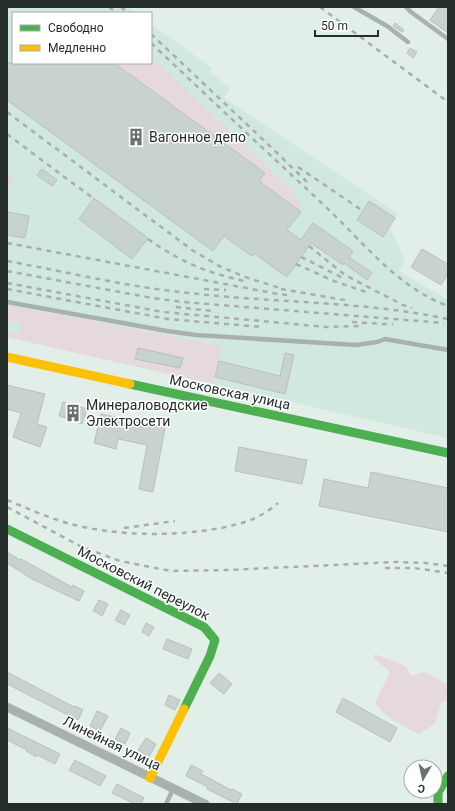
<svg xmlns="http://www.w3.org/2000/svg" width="455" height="811" font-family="Roboto,sans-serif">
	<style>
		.built { fill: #d1e8de }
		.green { fill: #e6d9dd }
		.building { fill: #c8d2ce; stroke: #b7c1bc }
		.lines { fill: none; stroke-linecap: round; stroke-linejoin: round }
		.lane { stroke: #a9b1ad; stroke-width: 4.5 }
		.street { stroke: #a9b1ad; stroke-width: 9 }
		.fast { stroke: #4caf50; stroke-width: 9 }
		.slow { stroke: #ffc107; stroke-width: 9 }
		.rail { stroke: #a6afac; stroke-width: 2.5; stroke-dasharray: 5 5; stroke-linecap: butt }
		.labels { text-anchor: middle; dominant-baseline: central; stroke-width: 3; stroke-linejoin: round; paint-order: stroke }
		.poi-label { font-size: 14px; fill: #252d2a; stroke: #fff; text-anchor: start }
		.street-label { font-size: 14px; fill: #252d2a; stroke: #fff }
	</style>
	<rect width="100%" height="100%" fill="#e2efe9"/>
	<!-- built -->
	<polygon class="built" points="7,7 128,7 136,13 13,13 13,63 151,63 151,24 212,68 210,72 230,88 224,98 398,214 390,227 405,260 399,271 448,300 448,438 7,337"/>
	<!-- green -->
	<g class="green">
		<path d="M151 57 292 190C296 197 302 204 301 212L259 181 264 173 114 63H151Z"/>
		<polygon points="7,172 14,179 7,191"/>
		<polygon points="7,305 218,345 220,347 220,352 215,377 212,384 7,337 7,332 19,334 22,324 7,320"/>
		<path d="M375 654 406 666 411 676 424 672 448 684V700L441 702 435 724 419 734C400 725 388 720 375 703L390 672 373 658Z"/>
	</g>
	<!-- building -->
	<g class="building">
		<polygon points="439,7 448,7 448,33 430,20"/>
		<polygon points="395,23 404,30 402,32 393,26"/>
		<polygon points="410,48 417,52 413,58 407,53"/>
		<polygon points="7,63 114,63 265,173 259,181 301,212 287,230 301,240 313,223 353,251 349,257 372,273 367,280 344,263 343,265 311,243 287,277 255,254 252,256 224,236 213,251 7,100"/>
		<polygon points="42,169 57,180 52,186 37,175"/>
		<polygon points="94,198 148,238 132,259 79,219"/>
		<polygon points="369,201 395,218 383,237 357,220"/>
		<polygon points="7,212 29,216 25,238 7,235"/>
		<polygon points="422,249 448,264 448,274 441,285 411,267"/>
		<polygon points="138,348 183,358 180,368 135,359"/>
		<polygon points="285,353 294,355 285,394 215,377 219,361 280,376"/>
		<polygon points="7,385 45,394 37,424 47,427 40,447 13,437 21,413 7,409"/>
		<polygon points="63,402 87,409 82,424 59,416"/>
		<polygon points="101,414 165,428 153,492 139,489 147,445 118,439 116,449 94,443"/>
		<polygon points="239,447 307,460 302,484 235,471"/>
		<polygon points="371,472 448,488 448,532 319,506 324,479 368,488"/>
		<polygon points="7,552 20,560 21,559 72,587 73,585 84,591 79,601 32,579 7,563"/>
		<polygon points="99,600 108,604 102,616 93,611"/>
		<polygon points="121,610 130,615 124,625 115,620"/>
		<polygon points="146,623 154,627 149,636 142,632"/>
		<polygon points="167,639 192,649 188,659 163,649"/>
		<polygon points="7,672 74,707 75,706 83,710 78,720 7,684"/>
		<polygon points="219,673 232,684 224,694 210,683"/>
		<polygon points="169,695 180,700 175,710 165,705"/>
		<polygon points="343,698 397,728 390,742 336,712"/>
		<polygon points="97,711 108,716 100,731 90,726"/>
		<polygon points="7,728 60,754 55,764 37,755 36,757 26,751 27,750 7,740"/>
		<polygon points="121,728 130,733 125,744 115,739"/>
		<polygon points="146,738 156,744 149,757 138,750"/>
		<polygon points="75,760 106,776 100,786 69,770"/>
		<polygon points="191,765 203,771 201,774 231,790 232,789 242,794 237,804 207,789 208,787 186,776"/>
		<polygon points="117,784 144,798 141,804 130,804 131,802 112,793"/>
	</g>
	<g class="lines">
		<!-- lane -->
		<g class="lane">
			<polyline points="354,7 387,26 408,42"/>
			<polyline points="406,7 411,12 448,39"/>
			<polyline points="7,302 167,331 196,335 356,345 377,342 385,339 448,350"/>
			<polyline points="166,804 173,789"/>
		</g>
		<!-- street -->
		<polyline class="street" points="7,707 205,804"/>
		<!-- fast -->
		<g class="fast">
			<polyline points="130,384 448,453"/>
			<polyline points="7,529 204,627 215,640 210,656 184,709"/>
			<polyline points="438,804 438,792 448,776"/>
		</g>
		<!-- slow -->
		<g class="slow">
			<polyline points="7,357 130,384"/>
			<polyline points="150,778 184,709"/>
		</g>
		<!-- rail -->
		<g class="rail">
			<polyline points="109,7 117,13"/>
			<polyline points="121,7 128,13"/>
			<polyline points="320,7 448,102"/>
			<polyline points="151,34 272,148 307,182"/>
			<path d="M151 43C209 98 268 153 326 207 364 243 397 287 448 306"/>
			<polyline points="7,112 192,250 219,266 245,277 283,289"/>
			<polyline points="7,134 94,199"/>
			<polyline points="298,167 363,211"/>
			<path d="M148 239C181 262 205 272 244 281"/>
			<polyline points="7,243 278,294 288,295"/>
			<polyline points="309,246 345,275 403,305 412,308"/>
			<polyline points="301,257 343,278"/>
			<path d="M7 261C67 272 128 287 189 293 275 303 363 301 448 319"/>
			<polyline points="296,264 334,281 369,293"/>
			<polyline points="7,271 152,298 183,302 444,323"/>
			<polyline points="7,283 163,312 326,327 359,326"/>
			<polyline points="7,289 168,319 262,327"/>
			<polyline points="204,289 226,290"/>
			<polyline points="281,289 350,301"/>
			<polyline points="176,307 212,311"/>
			<polyline points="352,322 383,324 393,324"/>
			<path d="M7 500C27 508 46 517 67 523 114 536 173 537 221 528 235 525 249 522 261 515 267 512 273 507 278 503"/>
			<polyline points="7,507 80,546 120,561 171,571 228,570 396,562 427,563 448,566"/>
			<polyline points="124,528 175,521"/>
			<polyline points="385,568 414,568 448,573"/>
		</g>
	</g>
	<!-- icons -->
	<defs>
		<g id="building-bare" transform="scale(1.38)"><path d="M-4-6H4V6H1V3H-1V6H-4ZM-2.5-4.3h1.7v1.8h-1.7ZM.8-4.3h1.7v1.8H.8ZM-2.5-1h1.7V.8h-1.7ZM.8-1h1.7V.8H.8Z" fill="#67716d" stroke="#fff" stroke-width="2.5" paint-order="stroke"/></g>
	</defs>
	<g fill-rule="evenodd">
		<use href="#building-bare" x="136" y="137"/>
		<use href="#building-bare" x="73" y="413"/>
	</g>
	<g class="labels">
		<!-- poi labels -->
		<g class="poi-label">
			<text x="149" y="137">Вагонное депо</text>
			<text x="86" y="405">Минераловодские<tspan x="86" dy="16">Электросети</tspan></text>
		</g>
		<!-- street labels -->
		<g class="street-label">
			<text transform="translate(230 392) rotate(12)">Московская улица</text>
			<text transform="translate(144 583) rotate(27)">Московский переулок</text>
			<text transform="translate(112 743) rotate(26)">Линейная улица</text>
		</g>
	</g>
	<!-- border -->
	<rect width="455" height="811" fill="none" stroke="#252d2a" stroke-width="16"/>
	<!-- legend -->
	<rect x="12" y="12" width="140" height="52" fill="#ffffff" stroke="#a8abaa"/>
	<rect x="20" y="25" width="20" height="6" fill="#4caf50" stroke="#a8abaa"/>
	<text x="48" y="32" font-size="12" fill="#252d2a">Свободно</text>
	<rect x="20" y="45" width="20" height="6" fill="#ffc107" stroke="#a8abaa"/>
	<text x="48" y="52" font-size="12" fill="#252d2a">Медленно</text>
	<!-- north arrow -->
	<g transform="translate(423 779) rotate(189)"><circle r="19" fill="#ffffff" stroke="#a8abaa"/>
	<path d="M0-3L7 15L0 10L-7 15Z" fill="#67716d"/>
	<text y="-6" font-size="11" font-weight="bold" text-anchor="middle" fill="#252d2a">С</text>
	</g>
	<!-- scale -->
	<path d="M315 30v6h63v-6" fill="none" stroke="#252d2a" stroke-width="2"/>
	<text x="321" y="30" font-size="12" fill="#252d2a" stroke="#ffffff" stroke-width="3" paint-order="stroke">50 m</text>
</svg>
